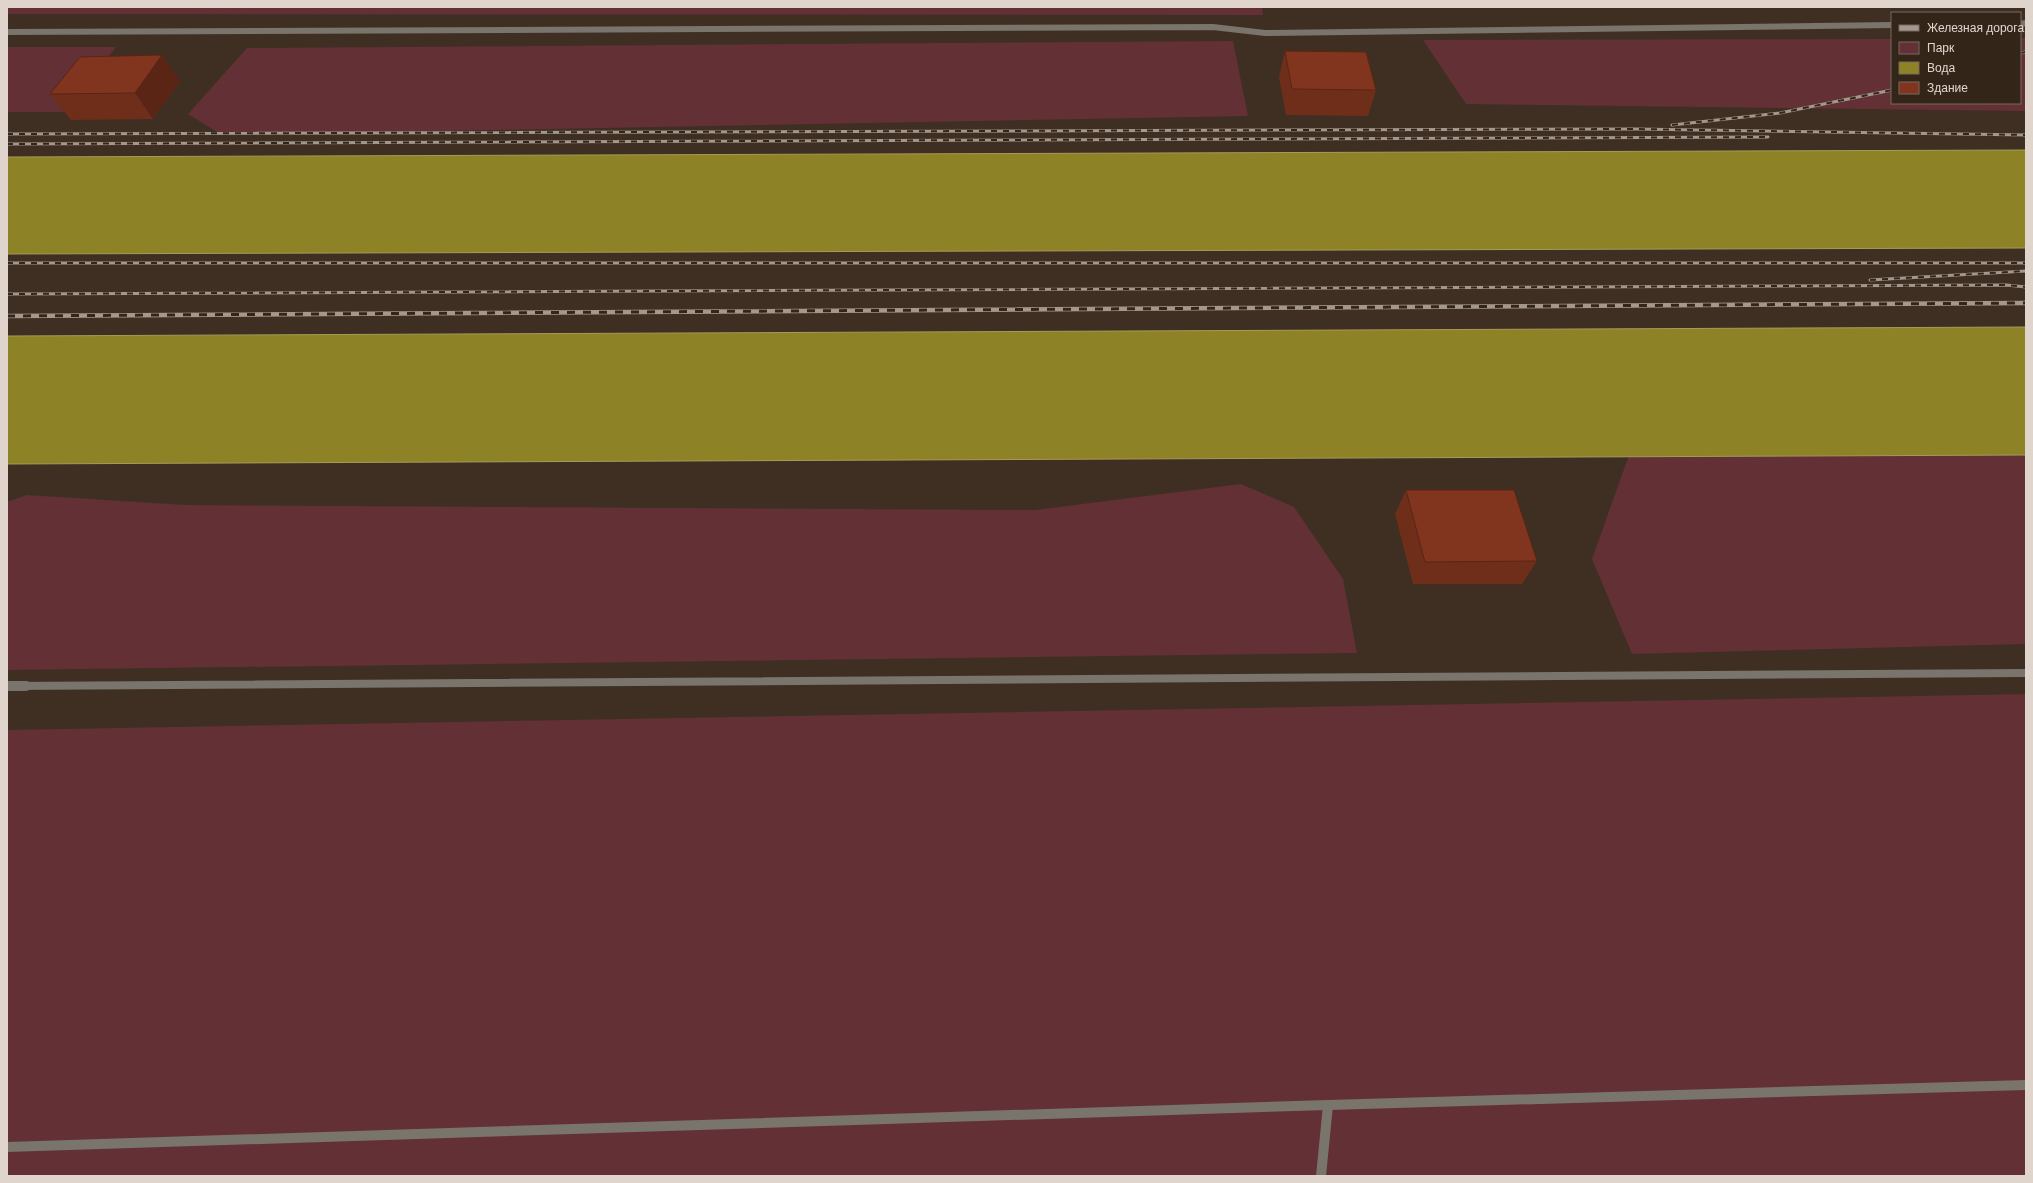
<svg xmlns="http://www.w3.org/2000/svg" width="2033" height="1183" font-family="Helvetica,sans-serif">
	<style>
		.green { fill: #623035 }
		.water { fill: #8d8226; stroke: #a69b58 }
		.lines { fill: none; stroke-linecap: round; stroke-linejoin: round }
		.lane-far2 { stroke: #79746c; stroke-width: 6 }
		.lane-far1 { stroke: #79746c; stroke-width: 8 }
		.lane { stroke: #79746c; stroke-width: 10 }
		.rail-far1-casing { stroke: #a4978d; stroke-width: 3 }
		.rail-casing { stroke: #a4978d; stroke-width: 4.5 }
		.rail-far1 { stroke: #342519; stroke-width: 2; stroke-dasharray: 6; stroke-linecap: butt }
		.rail { stroke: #342519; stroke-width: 3; stroke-dasharray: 8; stroke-linecap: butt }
		.wall { fill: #6f2e1a }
		.shaded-wall { fill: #5a2515 }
		.building { fill: #81351e; stroke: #5a2515 }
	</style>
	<rect width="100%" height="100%" fill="#3f2f22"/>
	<!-- green -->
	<g class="green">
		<polygon points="7,7 1262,7 1263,15 7,14"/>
		<polygon points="2020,38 2026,38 2026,111 1466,104 1423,40 1892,39 1892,103 2020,103"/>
		<polygon points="1233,41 1248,116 222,135 188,114 247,48"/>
		<polygon points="7,47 116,47 65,112 7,112"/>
		<polygon points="1629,455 2026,455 2026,644 1632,654 1592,559"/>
		<polygon points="1241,484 1294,507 1343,579 1357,653 7,670 7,502 27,495 185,505 1035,510"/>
		<polygon points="2026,694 2026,1176 7,1176 7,730"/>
	</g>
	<!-- water -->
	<g class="water">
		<polygon points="2026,150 2026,248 7,254 7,157"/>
		<polygon points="2026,327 2026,455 7,464 7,336"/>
	</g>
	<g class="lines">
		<!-- lane-far2 -->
		<g class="lane-far2">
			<polyline points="2020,24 2026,23"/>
			<polyline points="7,32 1213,27 1265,33 1892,25"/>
		</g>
		<!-- lane-far1 -->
		<polyline class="lane-far1" points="7,686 2026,673"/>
		<!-- lane -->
		<g class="lane">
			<polyline points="7,686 26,686"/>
			<polyline points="7,1147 1328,1105 2026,1085"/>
			<polyline points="1321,1176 1328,1105"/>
		</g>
		<!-- rail-far1 casing -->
		<g class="rail-far1-casing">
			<g id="rail-far1">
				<polyline points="2020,53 2026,52"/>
				<polyline points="1672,125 1780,113 1892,90"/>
				<polyline points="7,134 1635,129 2026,135"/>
				<polyline points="7,144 1768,137"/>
				<polyline points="7,263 2026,263"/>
				<polyline points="1870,280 2026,271"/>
				<polyline points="7,294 2006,285 2026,287"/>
			</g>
		</g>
		<!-- rail casing -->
		<g class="rail-casing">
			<polyline id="rail" points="7,316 2026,303"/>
		</g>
		<!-- rail-far1 -->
		<use href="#rail-far1" class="rail-far1"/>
		<!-- rail -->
		<use href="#rail" class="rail"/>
	</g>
	<!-- wall -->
	<g class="wall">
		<polygon points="1285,51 1376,90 1368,116 1286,115 1279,77"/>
		<polygon points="180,81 153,119 71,120 50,94"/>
		<polygon points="1406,490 1537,561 1522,584 1413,584 1395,514"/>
	</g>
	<!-- shaded-wall -->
	<polygon class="shaded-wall" points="162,55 180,81 153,119 135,93"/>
	<!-- building -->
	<g class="building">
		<polygon points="1285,51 1366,52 1376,90 1292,89"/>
		<polygon points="162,55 135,93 50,94 80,57"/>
		<polygon points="1406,490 1514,490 1537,561 1425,562"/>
	</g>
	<!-- border -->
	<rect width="2033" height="1183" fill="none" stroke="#e0d5cd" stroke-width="16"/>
	<!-- legend -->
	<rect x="1891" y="12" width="130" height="92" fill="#342519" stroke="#796b61"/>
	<rect x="1899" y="25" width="20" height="6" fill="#a4978d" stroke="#796b61"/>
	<text x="1927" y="32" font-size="12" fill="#e0d5cd">Железная дорога</text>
	<rect x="1899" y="42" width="20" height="12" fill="#623035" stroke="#796b61"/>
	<text x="1927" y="52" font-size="12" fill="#e0d5cd">Парк</text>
	<rect x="1899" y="62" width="20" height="12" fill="#8d8226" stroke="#796b61"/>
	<text x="1927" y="72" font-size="12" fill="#e0d5cd">Вода</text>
	<rect x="1899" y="82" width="20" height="12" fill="#81351e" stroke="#796b61"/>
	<text x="1927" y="92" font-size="12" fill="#e0d5cd">Здание</text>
</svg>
